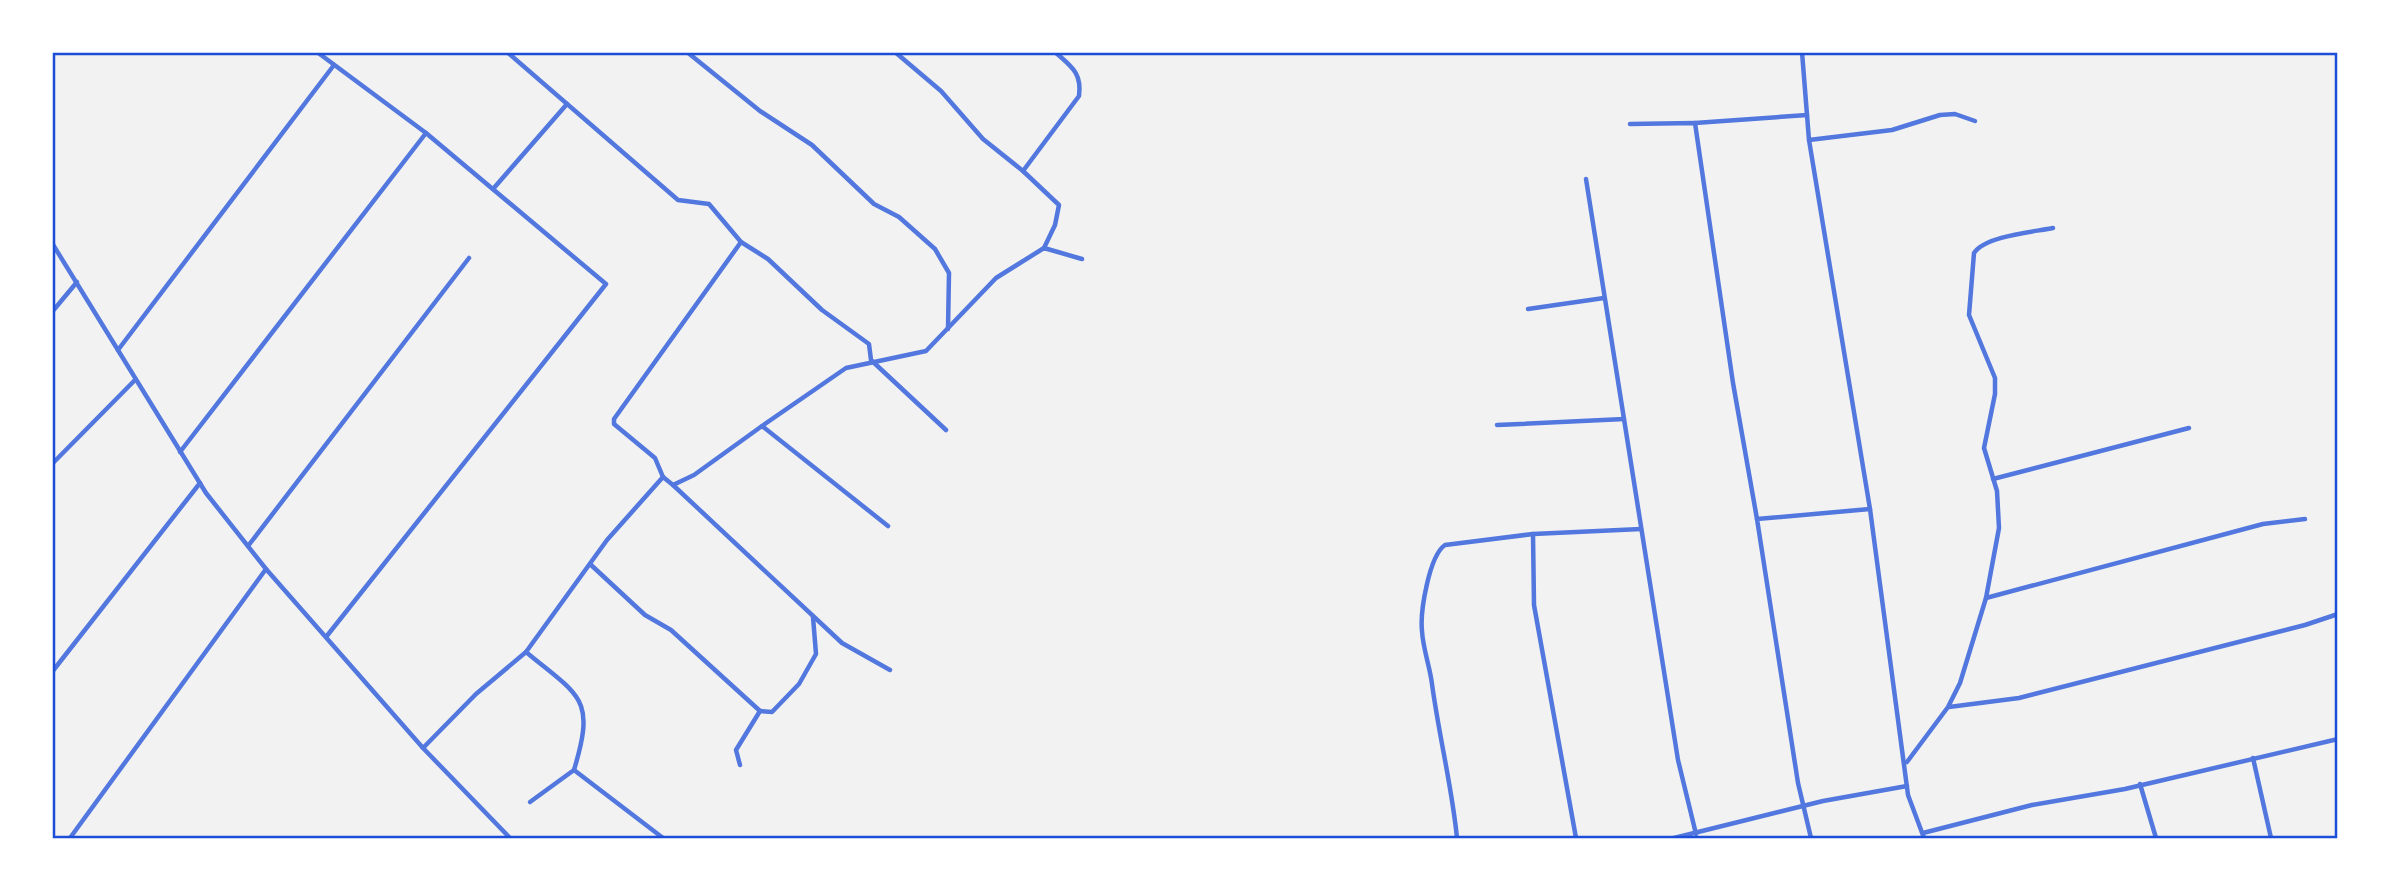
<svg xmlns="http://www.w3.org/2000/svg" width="2390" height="891" font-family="'Exo 2',sans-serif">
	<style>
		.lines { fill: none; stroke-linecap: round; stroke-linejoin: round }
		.minor { stroke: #5277de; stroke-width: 4.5 }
		.neatline { fill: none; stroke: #1d4ed8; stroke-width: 2.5 }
	</style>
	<rect width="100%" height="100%" fill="#f2f2f2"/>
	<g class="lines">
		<!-- minor -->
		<g class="minor">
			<polyline points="317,52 426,133 606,284 326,637"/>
			<polyline points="507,52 678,200 709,204 741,242 768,259 822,310 869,344 871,360 946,430"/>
			<polyline points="687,52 760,111 812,145 874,204 899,217 935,249 949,273 948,329"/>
			<polyline points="895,52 941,91 983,139 1023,171"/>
			<polyline points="1802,52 1809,140 1870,509 1908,795 1924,838"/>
			<polyline points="1695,123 1807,115"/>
			<polyline points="1630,124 1695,123 1733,383 1757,519"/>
			<polyline points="1809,140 1892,130 1940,115 1955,114 1975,121"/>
			<polyline points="1586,179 1678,760 1696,834"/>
			<polyline points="493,189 567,104"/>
			<polyline points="741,242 614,419 614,424 655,458 663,477 673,485 694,475 762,426 888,526"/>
			<polyline points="52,243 206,493 266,569 423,748 510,838"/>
			<path d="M1044 248 1055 225 1059 205 1023 171 1079 96C1082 73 1072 67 1055 52"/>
			<polyline points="1528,309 1604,298"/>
			<polyline points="52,312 77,282"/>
			<polyline points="118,350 334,65"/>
			<polyline points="1497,425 1624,419"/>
			<polyline points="762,426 846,368 926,351 996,278 1044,248 1082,259"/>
			<polyline points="180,452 426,133"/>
			<polyline points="52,464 135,380"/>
			<polyline points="1993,479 2189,428"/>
			<polyline points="673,485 842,643 890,670"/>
			<polyline points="1533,534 1534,605 1576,838"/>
			<polyline points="248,546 469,258"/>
			<polyline points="590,564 645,615 671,630 760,711"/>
			<polyline points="1986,598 2263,524 2305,519"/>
			<path d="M526 652C580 697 596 697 574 770L663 838"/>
			<polyline points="52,672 200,483"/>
			<polyline points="1949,707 2019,698 2305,625 2338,614"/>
			<polyline points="423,748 476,694 526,652 607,540 663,477"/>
			<polyline points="2253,758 2271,838"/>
			<path d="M1907 762 1948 707 1960 683 1986 598 1999 528 1997 491 1984 448 1995 394V378L1969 315 1974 253C1985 236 2033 232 2053 228"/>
			<polyline points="740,765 736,750 760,711 772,712 799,684 816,654 813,617"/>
			<polyline points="2140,784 2156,838"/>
			<polyline points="530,802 574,770"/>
			<polyline points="1923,833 2032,805 2125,789 2338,739"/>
			<polyline points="70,838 266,569"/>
			<path d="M1457 838C1452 787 1439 736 1432 684 1430 667 1423 649 1422 631 1420 612 1429 556 1445 545L1533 534 1641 529"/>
			<polyline points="1674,838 1823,801 1907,786"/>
			<polyline points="1811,838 1798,783 1757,519 1870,509"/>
		</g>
	</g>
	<!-- border -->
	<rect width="2390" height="891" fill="none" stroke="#ffffff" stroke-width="108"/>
	<rect x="54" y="54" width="2282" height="783" class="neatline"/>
</svg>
